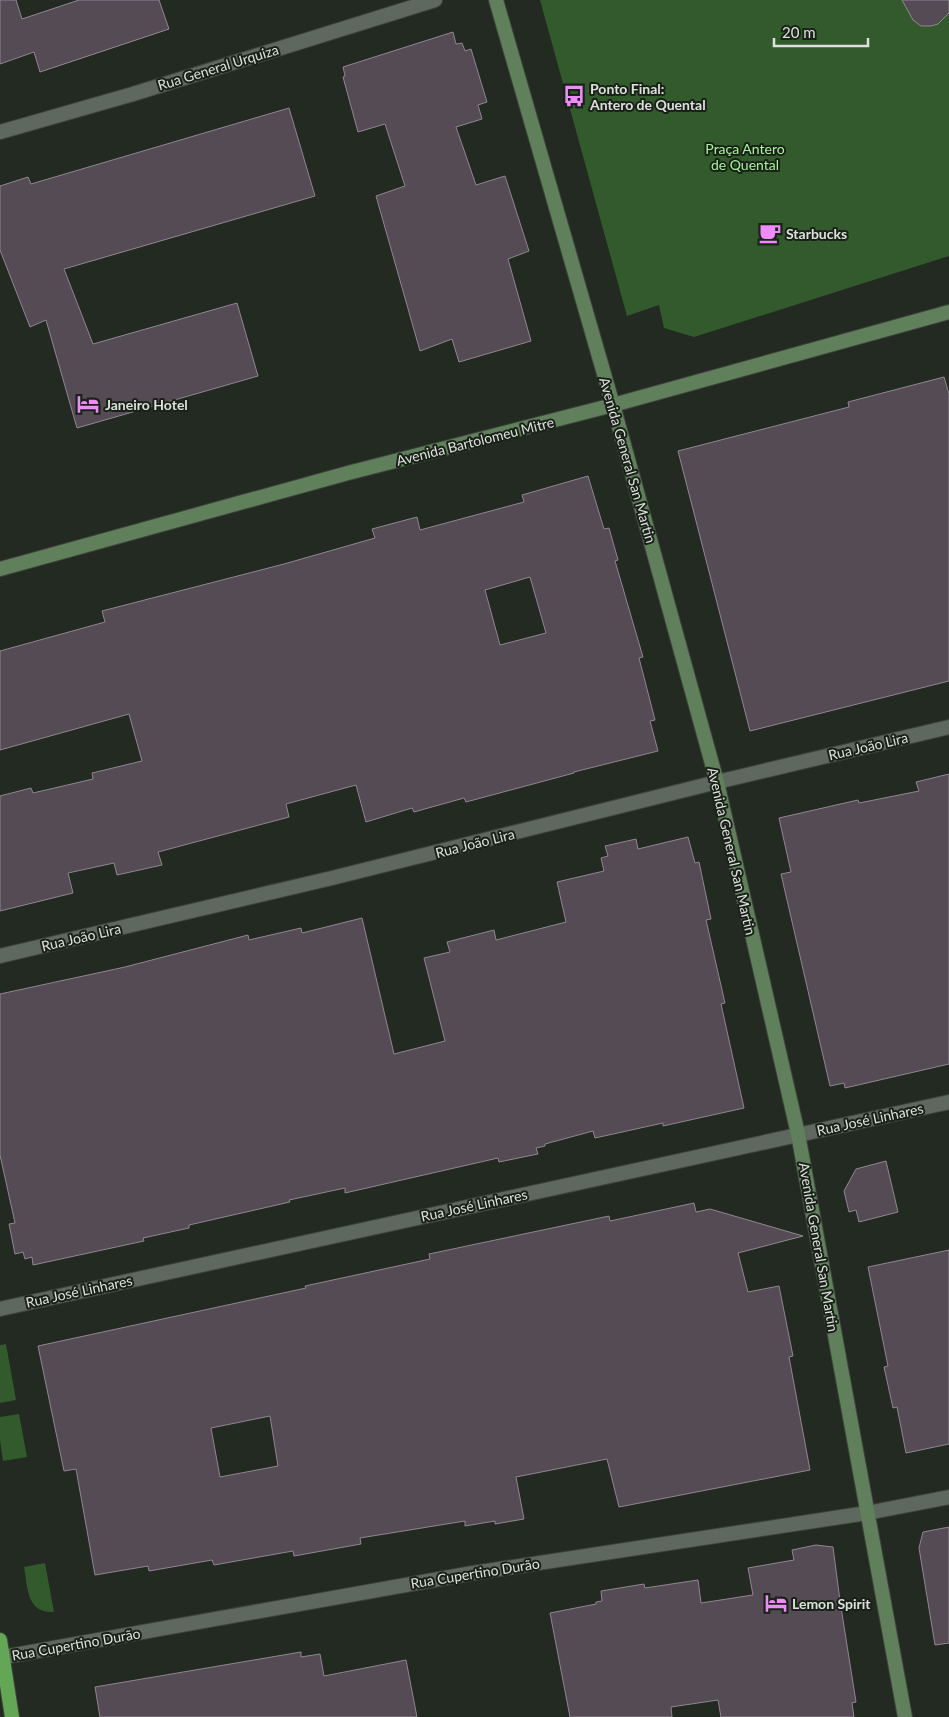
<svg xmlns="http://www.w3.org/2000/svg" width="949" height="1717" font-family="Lato,sans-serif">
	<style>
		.green { fill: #325a2c }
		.building { fill: #544b55; stroke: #908691; fill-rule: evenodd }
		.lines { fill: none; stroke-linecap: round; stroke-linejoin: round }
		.minor-casing { stroke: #3e443d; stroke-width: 16 }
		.secondary-casing { stroke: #3e443d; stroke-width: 16 }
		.trunk-casing { stroke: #3e443d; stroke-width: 16 }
		.minor { stroke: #5f685e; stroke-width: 14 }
		.secondary { stroke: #607f5b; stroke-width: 14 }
		.trunk { stroke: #62a656; stroke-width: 14 }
		.labels { text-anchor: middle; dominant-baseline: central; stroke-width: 4; stroke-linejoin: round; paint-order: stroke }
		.street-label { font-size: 14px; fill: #dce1db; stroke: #192118 }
		.poi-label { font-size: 14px; font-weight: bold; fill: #dce1db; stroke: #192118; text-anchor: start }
		.park-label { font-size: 14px; fill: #a7f39a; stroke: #192118 }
	</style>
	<rect width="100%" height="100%" fill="#232a21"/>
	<!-- green -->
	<g class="green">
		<polygon points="540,0 949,0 949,256 694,337 664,328 659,305 627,316"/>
		<polygon points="6,1344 16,1400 0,1403 0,1345"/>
		<polygon points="19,1414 27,1457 3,1461 0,1440 0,1417"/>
		<path d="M45 1563 54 1612C26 1613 28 1588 24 1567Z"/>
	</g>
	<!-- building -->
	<g class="building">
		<polygon points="0,0 16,0 22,19 79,0 159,0 169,29 40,72 34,52 0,64"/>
		<polygon points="902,0 949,0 949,13 938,24 931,26 921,26 913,20"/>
		<polygon points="453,32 456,44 462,43 465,51 471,49 487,102 478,105 482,119 456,127 476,185 505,176 529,251 508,259 531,341 459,362 452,339 420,351 376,196 405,186 385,124 358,132 343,77 345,76 343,67"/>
		<polygon points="289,108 315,196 64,269 93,344 237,303 258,376 77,428 46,320 30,327 0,250 0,186 28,177 31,184"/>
		<polygon points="944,377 949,394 949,681 750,731 678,451 849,407 848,402"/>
		<path d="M588 476 604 529 609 528 618 560 615 561 643 657 639 658 655 720 650 721 658 751 574 772V773L466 802 464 798 414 812 412 808 366 822 356 785 286 804 289 817 158 852 162 865 117 875 114 863 68 873 73 893 0 911V796L31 788 33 793 93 779 92 773 142 761 129 714 0 750V651L105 622 102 611 284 564 375 538 372 529 417 517 420 530 524 502 522 495ZM530 577 546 633 500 645 485 590Z"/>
		<polygon points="949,774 949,1064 845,1088 844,1083 830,1086 781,874 791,872 779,818 858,800 859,803 919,791 916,782"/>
		<polygon points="688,837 695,863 699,862 711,919 706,920 725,1003 721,1004 744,1108 663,1126 663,1123 595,1138 593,1131 545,1144 545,1146 536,1148 538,1154 499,1162 498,1158 345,1193 345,1188 289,1200 290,1202 189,1225 189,1228 143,1238 144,1241 33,1265 32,1257 25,1259 23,1252 15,1254 9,1224 15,1223 0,1155 0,994 125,967 248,935 249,940 301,928 302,933 362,918 394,1054 445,1041 424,958 450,952 447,942 494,930 496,940 566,922 557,882 604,871 601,858 608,856 605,846 636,839 638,849"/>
		<polygon points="886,1161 898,1212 859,1222 856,1210 849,1212 844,1191 856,1169"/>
		<path d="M694 1203 696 1212 710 1209 803 1236 738 1253 748 1292 779 1286 793 1356 789 1357 810 1470 619 1507 607 1459 516 1477 524 1519 495 1524V1521L465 1526V1521L360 1538 361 1544 294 1556 293 1551 214 1565 212 1560 149 1571 148 1566 95 1575 76 1469 64 1471 38 1346 306 1288 305 1286 430 1259 429 1254 609 1216 610 1221ZM270 1416 278 1466 220 1477 211 1428Z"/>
		<polygon points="949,1250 949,1444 906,1453 897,1407 893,1408 884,1367 888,1366 868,1267"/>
		<polygon points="949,1527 949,1643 935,1645 919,1548 923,1532"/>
		<polygon points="816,1545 833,1547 840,1601 856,1702 852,1703 854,1717 721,1717 718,1700 671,1707 672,1717 570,1717 550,1613 596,1604 596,1602 602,1601 601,1591 644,1584 645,1588 698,1580 701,1603 753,1595 748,1568 794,1560 792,1550"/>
		<polygon points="301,1652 301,1657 320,1654 324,1676 406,1660 417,1717 100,1717 95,1687"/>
	</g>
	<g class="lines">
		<!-- minor casing -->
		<g class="minor-casing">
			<g id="minor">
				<polyline points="0,132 133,94 435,0"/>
				<polyline points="0,956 332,878 717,782 949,727"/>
				<polyline points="0,1309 949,1102"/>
				<polyline points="3,1657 467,1574 867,1513 949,1497"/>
			</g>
		</g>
		<!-- secondary casing -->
		<g class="secondary-casing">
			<g id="secondary">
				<polyline points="496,0 613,405 717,782 798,1134 905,1717"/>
				<polyline points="0,569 348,473 613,405 949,312"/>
			</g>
		</g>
		<!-- trunk casing -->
		<g class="trunk-casing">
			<polyline id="trunk" points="0,1640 12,1717"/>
		</g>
		<!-- minor -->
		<use href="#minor" class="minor"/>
		<!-- secondary -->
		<use href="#secondary" class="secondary"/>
		<!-- trunk -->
		<use href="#trunk" class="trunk"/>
	</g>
	<!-- icons -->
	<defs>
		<g id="bus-bare" transform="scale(1.725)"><path d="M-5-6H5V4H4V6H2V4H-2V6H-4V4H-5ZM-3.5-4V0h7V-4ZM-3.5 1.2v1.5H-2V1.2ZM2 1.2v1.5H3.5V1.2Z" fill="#ed8cf9" stroke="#192118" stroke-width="2.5" paint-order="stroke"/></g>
		<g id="cafe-bare" transform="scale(1.725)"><path d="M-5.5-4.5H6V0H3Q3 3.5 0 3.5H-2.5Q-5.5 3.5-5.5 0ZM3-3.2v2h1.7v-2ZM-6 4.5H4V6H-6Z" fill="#ed8cf9" stroke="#192118" stroke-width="2.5" paint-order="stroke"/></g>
		<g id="hotel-bare" transform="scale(1.725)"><path d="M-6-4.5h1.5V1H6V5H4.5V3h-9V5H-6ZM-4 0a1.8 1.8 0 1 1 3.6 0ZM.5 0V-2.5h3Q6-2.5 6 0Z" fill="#ed8cf9" stroke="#192118" stroke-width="2.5" paint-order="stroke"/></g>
	</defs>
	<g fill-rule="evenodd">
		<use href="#bus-bare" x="574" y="96"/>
		<use href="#cafe-bare" x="770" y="233"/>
		<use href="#hotel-bare" x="88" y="404"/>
		<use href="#hotel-bare" x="776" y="1603"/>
	</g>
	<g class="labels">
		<!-- street labels -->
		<g class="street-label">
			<text transform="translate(218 67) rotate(-17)">Rua General Urquiza</text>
			<text transform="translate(475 441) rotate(-14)">Avenida Bartolomeu Mitre</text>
			<text transform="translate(628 460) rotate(74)">Avenida General San Martin</text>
			<text transform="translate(868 746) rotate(-13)">Rua João Lira</text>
			<text transform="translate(475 843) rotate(-14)">Rua João Lira</text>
			<text transform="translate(732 851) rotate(77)">Avenida General San Martin</text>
			<text transform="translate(81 937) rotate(-13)">Rua João Lira</text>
			<text transform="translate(870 1119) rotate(-12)">Rua José Linhares</text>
			<text transform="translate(474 1205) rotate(-12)">Rua José Linhares</text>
			<text transform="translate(819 1247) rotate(80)">Avenida General San Martin</text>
			<text transform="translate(79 1291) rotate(-12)">Rua José Linhares</text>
			<text transform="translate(475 1573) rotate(-9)">Rua Cupertino Durão</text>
			<text transform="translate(76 1644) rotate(-10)">Rua Cupertino Durão</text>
		</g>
		<!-- poi labels -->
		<g class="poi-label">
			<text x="590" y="88">Ponto Final:<tspan x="590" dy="16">Antero de Quental</tspan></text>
			<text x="786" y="233">Starbucks</text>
			<text x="105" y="404">Janeiro Hotel</text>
			<text x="792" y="1603">Lemon Spirit</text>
		</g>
		<!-- park labels -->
		<g class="park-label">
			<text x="745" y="148">Praça Antero<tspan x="745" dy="16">de Quental</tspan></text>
		</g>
	</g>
	<!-- scale -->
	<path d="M774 38v8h94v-8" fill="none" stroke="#dce1db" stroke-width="2.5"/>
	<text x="782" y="38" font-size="15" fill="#dce1db" stroke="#192118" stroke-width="4" paint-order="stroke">20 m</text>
</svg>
